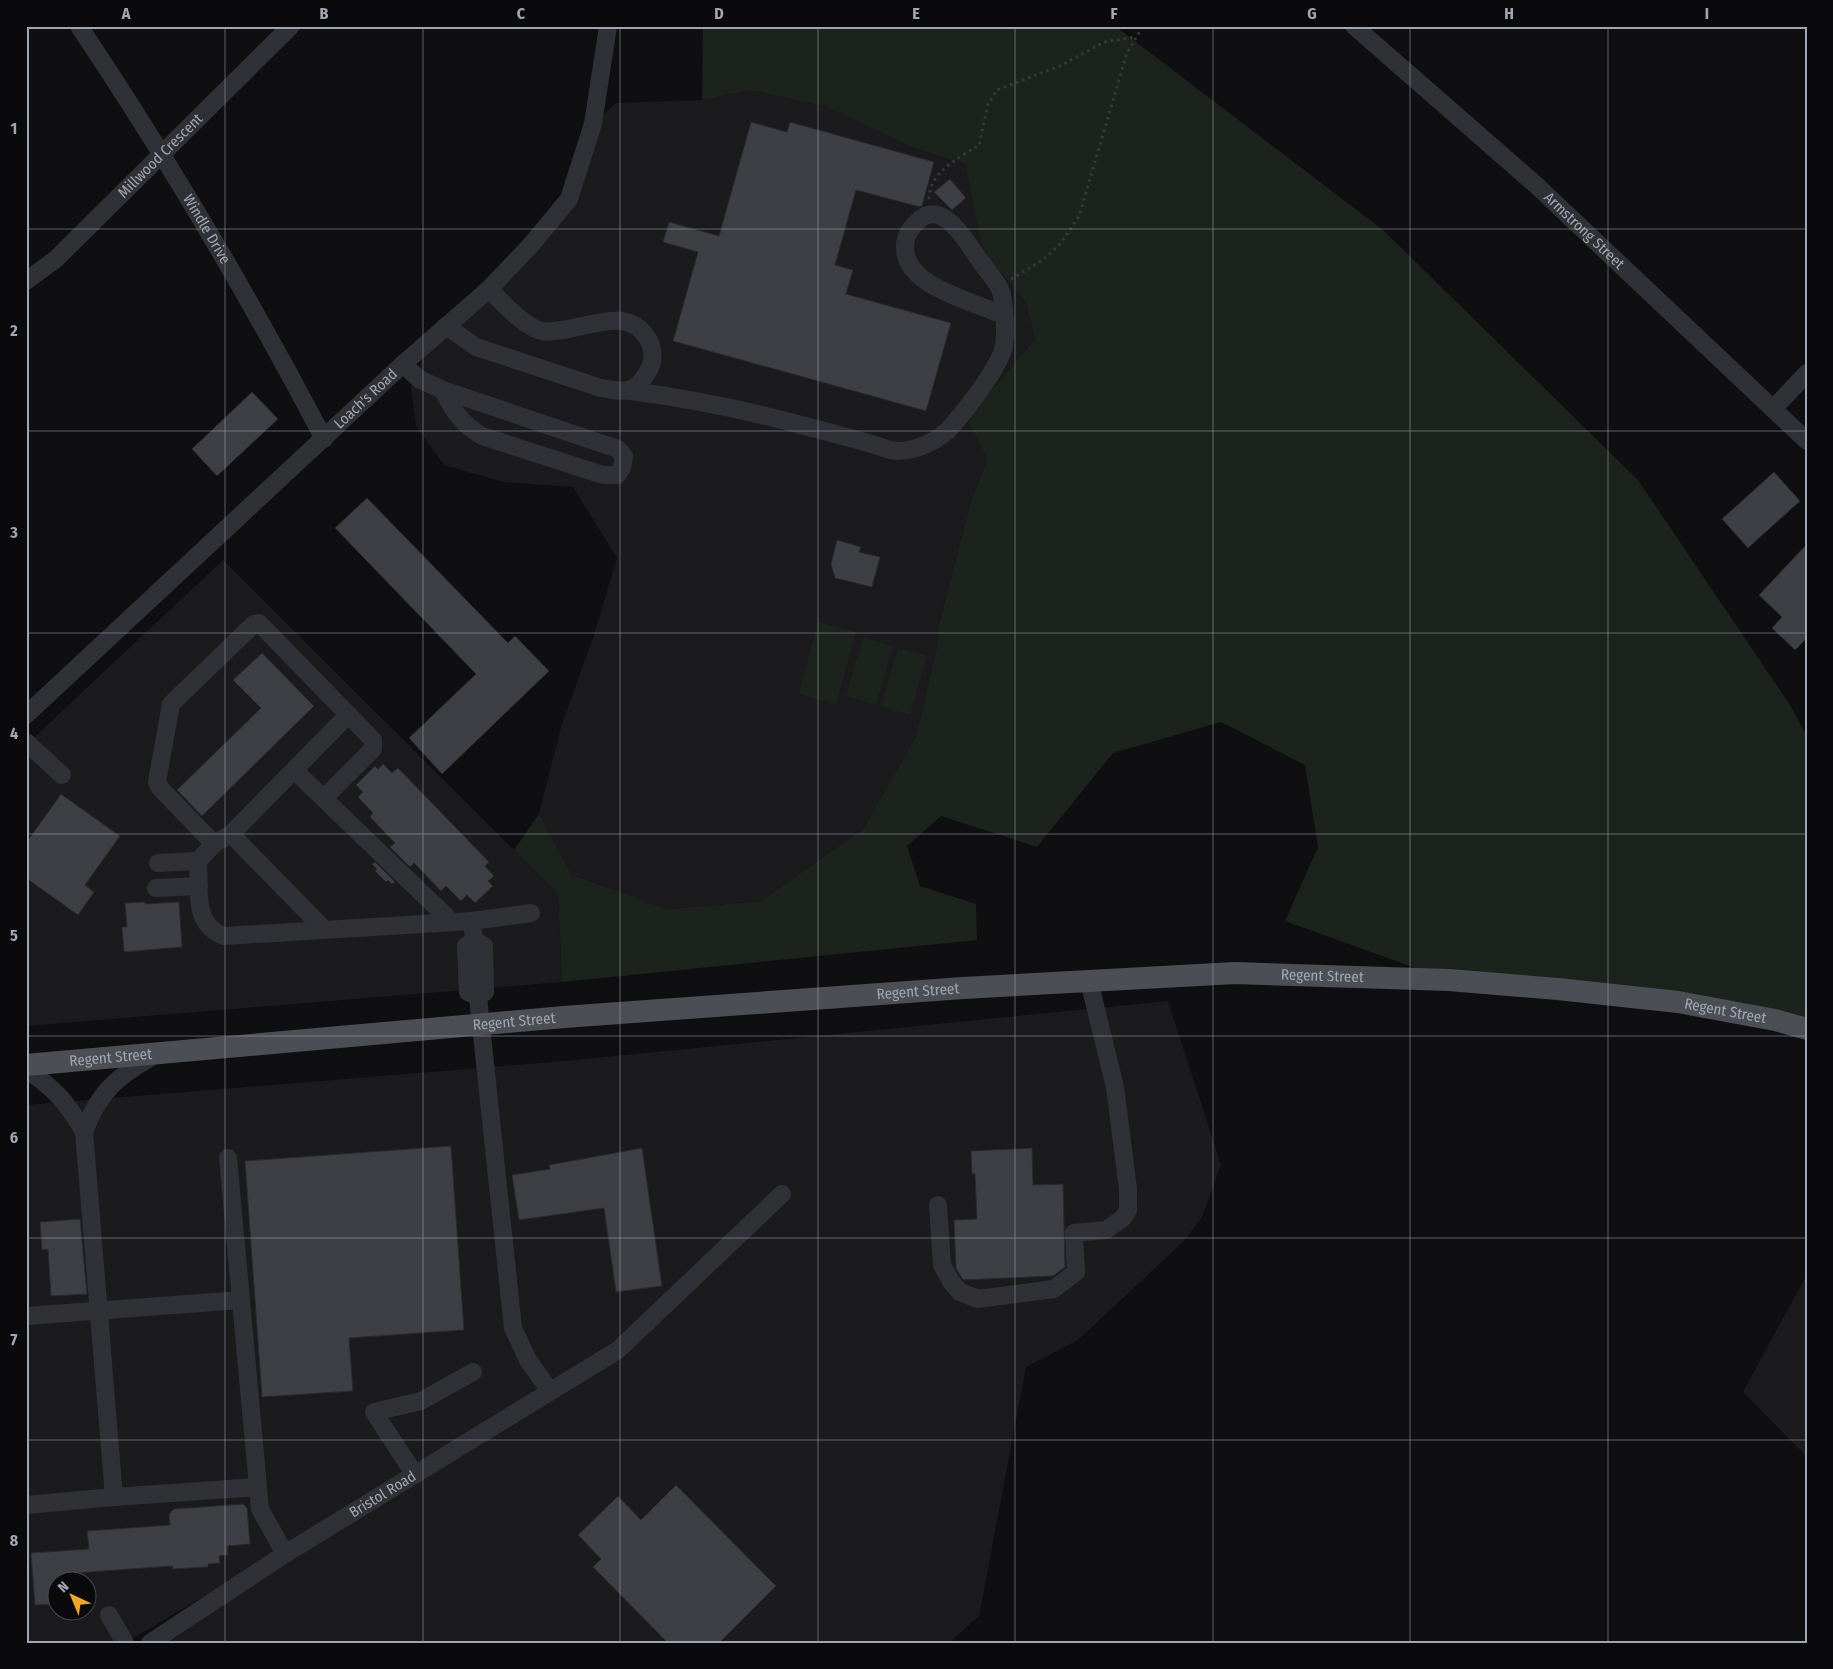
<svg xmlns="http://www.w3.org/2000/svg" width="1833" height="1669" font-family="'Fira Sans Condensed',sans-serif">
	<style>
		.built { fill: #1b1b1e; fill-rule: evenodd }
		.green { fill: #1c231c }
		.building { fill: #3e3f44; stroke: #29292d }
		.lines { fill: none; stroke-linecap: round; stroke-linejoin: round }
		.path { stroke: #36383d; stroke-width: 3; stroke-dasharray: 2.5 4; stroke-linecap: butt }
		.minor { stroke: #303136; stroke-width: 18 }
		.major { stroke: #4c4e55; stroke-width: 22 }
		.grid { fill: none; stroke: #a0a6b2; stroke-width: 1; stroke-opacity: 0.55 }
		.labels { text-anchor: middle; dominant-baseline: central; stroke-width: 5; stroke-linejoin: round; paint-order: stroke }
		.street-label { font-size: 15px; fill: #a0a6b2; stroke: #0a0a0c }
		.neatline { fill: none; stroke: #a0a6b2; stroke-width: 2 }
		.grid-label { font-size: 16px; text-anchor: middle; font-weight: bold; fill: #a0a6b2 }
	</style>
	<rect width="100%" height="100%" fill="#0f0f11"/>
	<!-- built -->
	<g class="built">
		<polygon points="750,90 827,107 912,147 965,164 983,252 1025,301 1035,339 967,419 987,459 970,504 939,623 937,646 916,736 863,829 761,901 667,909 572,875 539,814 561,727 593,638 617,558 573,487 503,482 444,465 416,426 411,386 431,338 569,199 593,124 616,103 702,100"/>
		<polygon points="223,560 558,894 562,982 26,1026 26,745"/>
		<path d="M1168 1001 1221 1165 1202 1217 1184 1241 1078 1340 1026 1367 979 1616 949 1643H150L576 1375 125 1643H26V1105L565 1061ZM58 1582H88V1612H58Z"/>
		<polygon points="1807,1274 1807,1457 1743,1392"/>
	</g>
	<!-- green -->
	<g class="green">
		<polygon points="703,26 1115,26 1383,230 1638,480 1788,702 1807,736 1807,1029 1449,980 1285,921 1318,847 1305,765 1221,722 1113,753 1037,847 941,816 907,846 920,886 976,904 977,940 562,982 558,894 514,850 539,814 572,875 667,909 761,901 863,829 916,736 937,646 939,624 970,504 987,459 967,419 1035,339 1025,301 983,252 965,164 912,147 827,107 750,90 702,100"/>
		<polygon points="818,622 856,632 836,704 799,694"/>
		<polygon points="863,638 893,646 876,705 846,696"/>
		<polygon points="898,648 927,656 910,715 881,706"/>
	</g>
	<!-- building -->
	<g class="building">
		<polygon points="751,122 787,132 790,122 934,162 922,206 920,207 856,190 835,265 853,270 846,294 951,323 926,411 673,341 698,252 663,242 669,222 719,236"/>
		<polygon points="950,179 966,198 952,210 934,192"/>
		<polygon points="252,392 278,419 217,476 192,449"/>
		<polygon points="1774,472 1800,501 1748,548 1722,519"/>
		<polygon points="367,498 508,643 515,636 549,671 442,774 409,738 476,674 335,528"/>
		<polygon points="837,540 861,547 859,552 880,557 872,587 835,578 831,564"/>
		<polygon points="1807,544 1807,638 1795,650 1772,628 1782,617 1759,595"/>
		<polygon points="262,653 314,706 202,816 177,790 261,708 233,680"/>
		<polygon points="383,764 392,773 398,768 489,862 485,866 494,876 488,881 493,886 475,903 467,895 461,901 446,886 441,891 414,863 410,867 390,847 395,843 370,817 373,813 358,797 363,792 356,785 375,766 378,769"/>
		<polygon points="61,794 120,836 85,885 94,892 78,915 26,878 26,843"/>
		<polygon points="375,862 395,882 392,884 388,880 386,882 375,871 377,869 372,864"/>
		<polygon points="145,902 145,904 179,902 182,947 124,952 122,927 127,927 125,903"/>
		<polygon points="451,1146 464,1330 349,1338 353,1391 262,1397 245,1161"/>
		<polygon points="642,1148 662,1286 616,1292 604,1208 519,1220 512,1175 550,1169 549,1165"/>
		<polygon points="1032,1148 1033,1185 1063,1184 1065,1267 1053,1276 963,1280 956,1268 954,1220 977,1219 975,1174 972,1174 971,1151"/>
		<polygon points="80,1219 87,1294 51,1296 48,1249 42,1250 40,1222"/>
		<polygon points="676,1485 776,1586 719,1643 668,1643 593,1567 601,1559 578,1535 618,1496 641,1520"/>
		<polygon points="243,1504 247,1508 250,1544 227,1546 228,1555 219,1556 220,1563 208,1564 208,1567 173,1569 172,1566 75,1573 75,1582 58,1582 58,1604 35,1605 31,1553 89,1549 87,1531 170,1525 169,1514 174,1509"/>
	</g>
	<g class="lines">
		<!-- path -->
		<g class="path">
			<path d="M929 199C929 172 959 158 979 145L988 104 997 90 1062 65 1104 42 1136 37"/>
			<polyline points="1011,279 1043,260 1061,243 1079,216 1127,53 1143,26"/>
		</g>
		<!-- minor -->
		<g class="minor">
			<path id="s1" d="M79 26C168 159 250 298 324 439"/>
			<path id="s2" d="M1354 26 1536 185 1807 441"/>
			<path id="s3" d="M26 281 56 259 291 26"/>
			<path d="M446 326 476 347 601 388C627 393 636 394 650 368 654 360 653 347 648 339 625 300 576 336 542 331 525 328 501 301 489 289"/>
			<path d="M403 364 419 379 443 390 618 449 624 456 622 468 617 475H603L482 436C462 424 453 411 443 390"/>
			<path d="M631 391C692 399 752 411 812 428 833 433 854 439 875 445 882 447 890 451 897 451 916 451 939 441 952 426 967 408 999 369 1004 346 1006 334 1005 300 1000 289 995 279 986 269 980 261 968 244 943 197 918 221 911 228 906 234 905 244 902 288 974 300 1004 316"/>
			<polyline points="1773,409 1807,373"/>
			<path id="s4" d="M26 715 403 364 489 289 530 246 569 199 593 124 608 26"/>
			<path d="M348 715 231 834 214 844 198 861C200 890 192 924 224 936L472 921"/>
			<polyline points="26,742 62,775"/>
			<polyline points="294,770 452,922"/>
			<polyline points="231,834 320,925 319,930"/>
			<polyline points="214,844 160,788 157,782 171,704 254,624 259,623 373,740 373,749 324,798"/>
			<polyline points="158,863 198,861"/>
			<polyline points="156,888 199,886"/>
			<polyline points="474,940 472,921 531,913"/>
			<polyline points="474,940 466,946 468,992 478,997"/>
			<polyline points="474,940 484,946 485,992 478,997"/>
			<polyline points="478,997 513,1328 528,1360 550,1391"/>
			<path d="M26 1070C53 1086 69 1105 84 1132"/>
			<polyline points="228,1158 260,1509 285,1554"/>
			<polyline points="938,1205 942,1265 952,1283 960,1292 978,1299 1054,1289 1076,1272 1074,1233 1106,1230 1123,1218 1128,1210 1128,1189 1115,1087 1089,981"/>
			<polyline points="26,1316 241,1300"/>
			<polyline points="415,1475 374,1412 421,1401 473,1372"/>
			<path d="M114 1497 84 1132C99 1091 118 1076 155 1055"/>
			<polyline points="26,1505 114,1497 258,1487"/>
			<polyline points="109,1615 125,1643"/>
			<path id="s5" d="M150 1643 285 1554 618 1350 782 1194"/>
		</g>
		<!-- major -->
		<path class="major" id="s6" d="M26 1065 564 1017 963 988 1235 973 1449 980 1558 989 1678 1002 1775 1020 1807 1029"/>
	</g>
	<!-- grid -->
	<path class="grid" d="M225 26V1643M423 26V1643M620 26V1643M818 26V1643M1015 26V1643M1213 26V1643M1410 26V1643M1608 26V1643M26 229H1807M26 431H1807M26 633H1807M26 834H1807M26 1036H1807M26 1238H1807M26 1440H1807"/>
	<g class="labels">
		<!-- street labels -->
		<g class="street-label">
			<text stroke="none"><textPath href="#s3" startOffset="184">Millwood Crescent</textPath></text>
			<text stroke="none"><textPath href="#s1" startOffset="240">Windle Drive</textPath></text>
			<text stroke="none"><textPath href="#s2" startOffset="308">Armstrong Street</textPath></text>
			<text stroke="none"><textPath href="#s4" startOffset="464">Loach's Road</textPath></text>
			<text stroke="none"><textPath href="#s6" startOffset="1300">Regent Street</textPath></text>
			<text stroke="none"><textPath href="#s6" startOffset="895">Regent Street</textPath></text>
			<text stroke="none"><textPath href="#s6" startOffset="1705">Regent Street</textPath></text>
			<text stroke="none"><textPath href="#s6" startOffset="490">Regent Street</textPath></text>
			<text stroke="none"><textPath href="#s6" startOffset="85">Regent Street</textPath></text>
			<text stroke="none"><textPath href="#s5" startOffset="276">Bristol Road</textPath></text>
		</g>
	</g>
	<!-- border -->
	<rect width="1833" height="1669" fill="none" stroke="#0a0a0c" stroke-width="55"/>
	<!-- north arrow -->
	<g transform="translate(72 1596) rotate(316)"><circle r="24" fill="#0a0a0c" stroke="#46484e"/>
	<path d="M0-4L9 19L0 12L-9 19Z" fill="#f3a625"/>
	<text y="-8" font-size="14" font-weight="bold" text-anchor="middle" fill="#a0a6b2">N</text>
	</g>
	<rect x="28" y="28" width="1778" height="1614" class="neatline"/>
	<g class="grid-label">
		<text x="126" y="19">A</text>
		<text x="324" y="19">B</text>
		<text x="521" y="19">C</text>
		<text x="719" y="19">D</text>
		<text x="916" y="19">E</text>
		<text x="1114" y="19">F</text>
		<text x="1312" y="19">G</text>
		<text x="1509" y="19">H</text>
		<text x="1707" y="19">I</text>
		<text x="14" y="134">1</text>
		<text x="14" y="336">2</text>
		<text x="14" y="538">3</text>
		<text x="14" y="739">4</text>
		<text x="14" y="941">5</text>
		<text x="14" y="1143">6</text>
		<text x="14" y="1345">7</text>
		<text x="14" y="1546">8</text>
	</g>
</svg>
